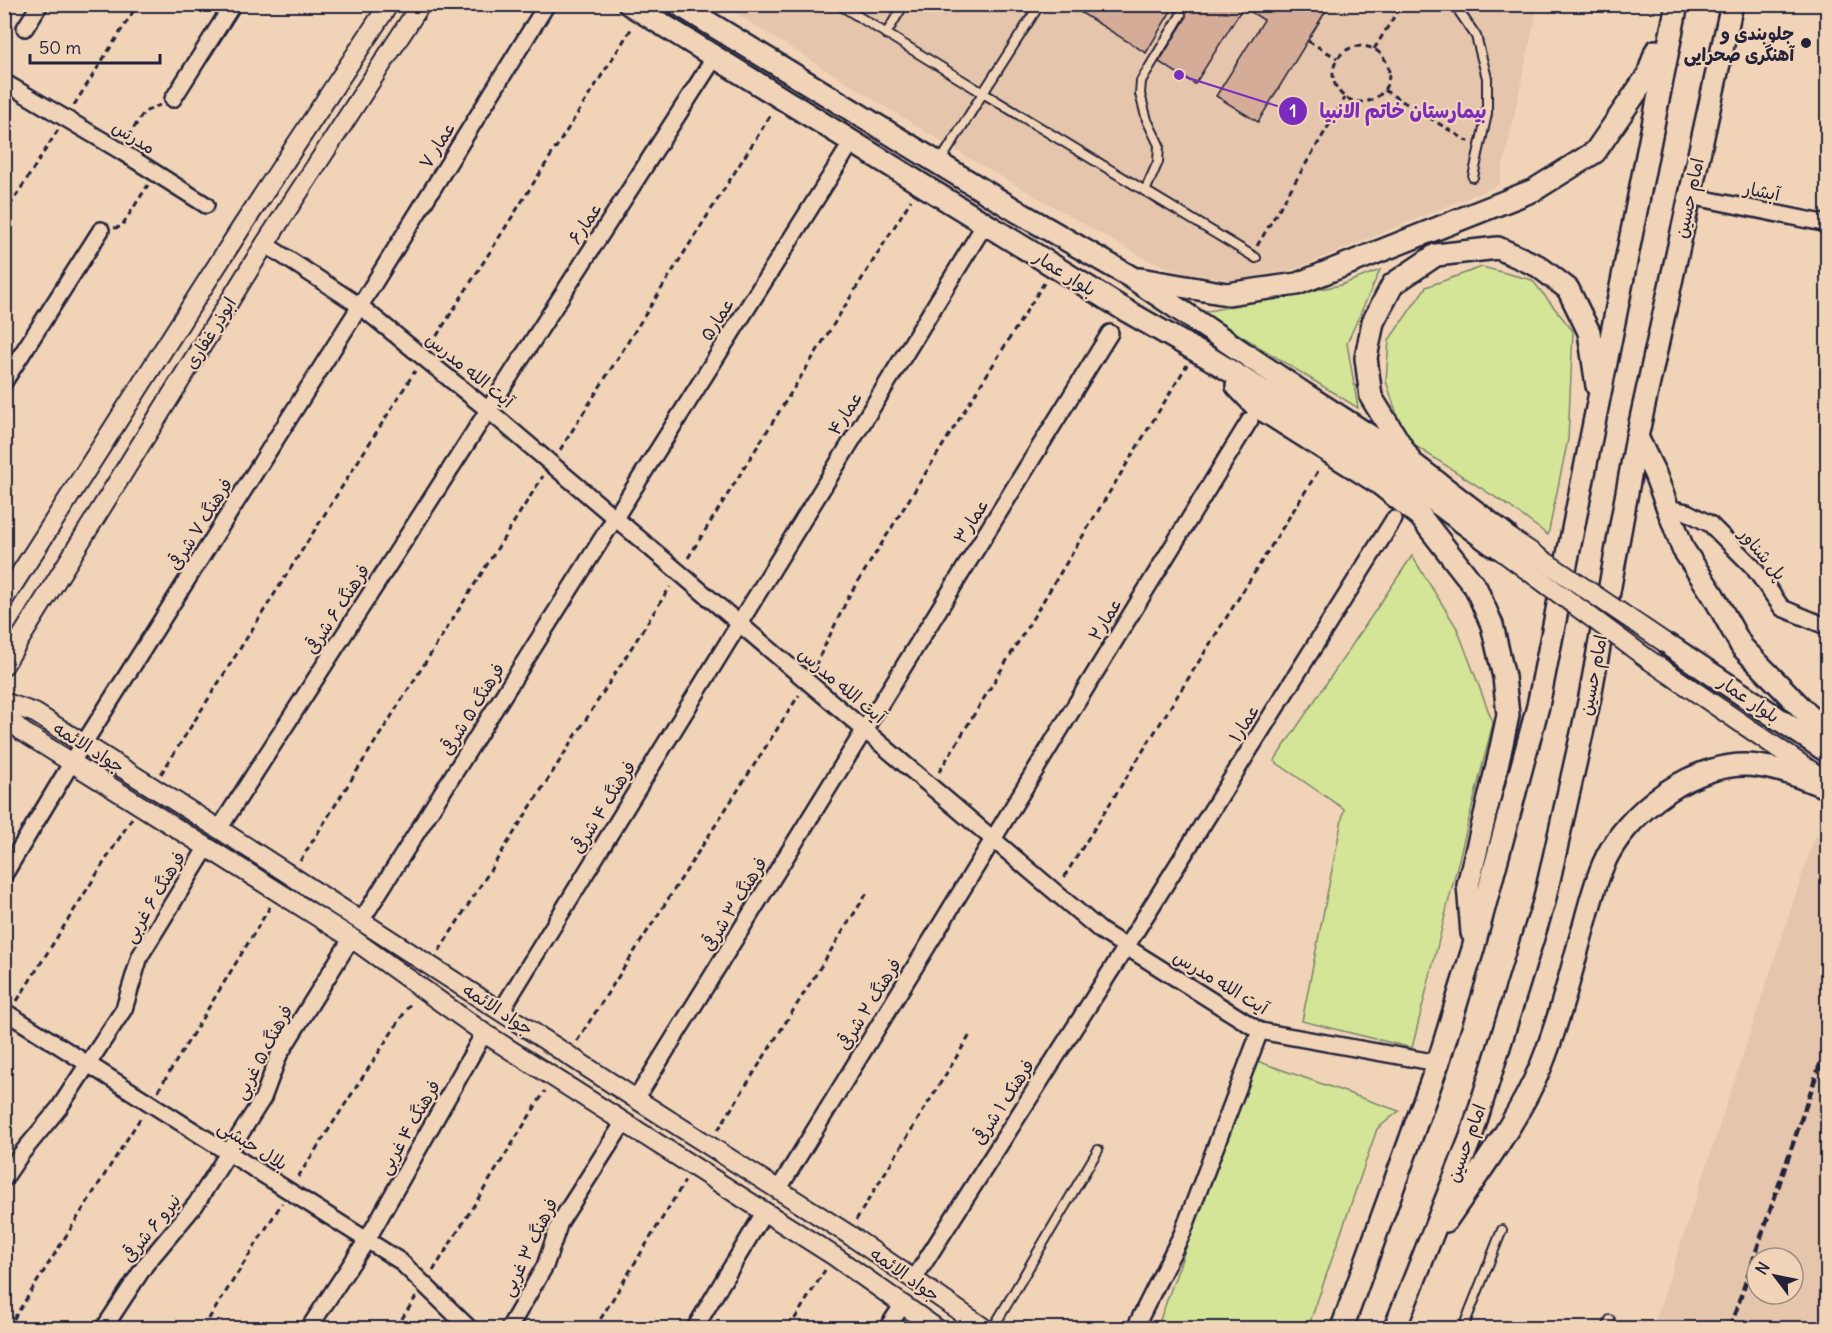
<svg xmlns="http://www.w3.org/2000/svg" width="1832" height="1333" font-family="Delius,'Playpen Sans Arabic',sans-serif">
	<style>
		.built { fill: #e5c5ac; fill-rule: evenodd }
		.green { fill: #d4e598; stroke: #7b846a; stroke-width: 1.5 }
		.building { fill: #d5ac97; stroke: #22223b; stroke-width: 1.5 }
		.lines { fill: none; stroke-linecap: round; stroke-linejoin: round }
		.service-casing { stroke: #22223b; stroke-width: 12 }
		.minor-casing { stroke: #22223b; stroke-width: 20 }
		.tertiary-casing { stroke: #22223b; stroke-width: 22 }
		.secondary-casing { stroke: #22223b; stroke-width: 26 }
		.path { stroke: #22223b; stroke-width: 3; stroke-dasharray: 6 4.5; stroke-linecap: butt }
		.service { stroke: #f1d4b8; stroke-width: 8 }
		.minor { stroke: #f1d4b8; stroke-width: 15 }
		.tertiary { stroke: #f1d4b8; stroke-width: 18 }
		.secondary { stroke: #f1d4b8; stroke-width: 21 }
		.rail { stroke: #22223b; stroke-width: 4.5; stroke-dasharray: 9 4.5; stroke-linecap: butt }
		.tertiary-bridge-casing { stroke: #22223b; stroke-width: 22; stroke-linecap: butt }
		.tertiary-bridge { stroke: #f1d4b8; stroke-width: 18 }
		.poi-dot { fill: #22223b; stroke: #f1d4b8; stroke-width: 2 }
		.labels { text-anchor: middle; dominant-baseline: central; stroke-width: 4.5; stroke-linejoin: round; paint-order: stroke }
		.poi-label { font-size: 18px; font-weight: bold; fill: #22223b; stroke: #f1d4b8; text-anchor: end }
		.street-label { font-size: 18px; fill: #22223b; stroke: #f1d4b8 }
		.leader { fill: none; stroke: #7b2cbf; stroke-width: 2 }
		.callout-dot { fill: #7b2cbf; stroke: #f1d4b8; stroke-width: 2 }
		.mark-label { font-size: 18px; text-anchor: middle; font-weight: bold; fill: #fff }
		.callout-label { font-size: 20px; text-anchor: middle; font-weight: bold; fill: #7b2cbf; stroke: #f1d4b8; stroke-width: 4.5; stroke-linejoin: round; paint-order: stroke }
	</style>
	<rect width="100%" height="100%" fill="#f1d4b8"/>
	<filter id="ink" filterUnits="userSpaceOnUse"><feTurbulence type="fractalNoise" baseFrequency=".0167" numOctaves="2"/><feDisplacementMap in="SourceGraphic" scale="12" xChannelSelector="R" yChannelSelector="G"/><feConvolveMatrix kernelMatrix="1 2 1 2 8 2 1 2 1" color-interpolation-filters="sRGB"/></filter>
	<g filter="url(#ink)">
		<!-- built -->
		<g class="built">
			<polygon points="722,5 1538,5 1499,185 1292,270 1231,280 1176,271 1142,257 960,153"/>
			<path d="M1815 836 1828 843 1827 1328H1653ZM1757 1258H1793V1294H1757Z"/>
		</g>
		<!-- green -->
		<g class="green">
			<polygon points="1482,267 1532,280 1573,331 1568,439 1548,535 1509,506 1417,447 1403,433 1386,381 1389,340 1426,287"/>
			<polygon points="1380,270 1347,343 1358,408 1203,312 1341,285"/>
			<polygon points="1412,556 1457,628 1493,723 1412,1048 1302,1021 1344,809 1274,761"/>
			<polygon points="1254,1060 1399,1111 1377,1129 1308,1328 1157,1328"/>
		</g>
		<!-- building -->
		<polygon class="building" points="1067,4 1260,4 1269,10 1272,4 1330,4 1258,122 1216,96 1264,20 1243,7 1195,84 1159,62 1186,18 1172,9 1146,53"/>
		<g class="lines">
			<!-- service casing -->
			<g class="service-casing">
				<g id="service">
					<polyline points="838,4 983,93 940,162"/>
					<polyline points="1040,4 983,93 1256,258"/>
					<polyline points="1454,4 1476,36 1487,78 1487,114 1473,177"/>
					<polyline points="886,34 904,4"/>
					<polyline points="1145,191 1158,162 1159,145 1147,120 1140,94 1141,81 1181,15"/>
					<polyline points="993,1328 1098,1150"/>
					<polyline points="1463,1328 1502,1230"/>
					<polyline points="1607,1328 1610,1320"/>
				</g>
			</g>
			<!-- minor casing -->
			<g class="minor-casing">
				<g id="minor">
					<polyline points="25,28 40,4"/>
					<polyline points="4,82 119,150 206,205"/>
					<polyline points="173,99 233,4"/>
					<polyline points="1690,196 1828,224"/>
					<polyline points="265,244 360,306 488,410 1101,931 1260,1031 1438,1063"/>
					<polyline points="4,382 101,230"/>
					<polyline points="1668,508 1687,512 1710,524 1753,567 1782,608 1828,627"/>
					<polyline points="219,829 715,57"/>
					<polyline points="4,875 72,762 360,306 547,4"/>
					<polyline points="361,921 852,142"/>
					<polyline points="4,1011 400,1261 469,1328"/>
					<polyline points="501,1011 985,224"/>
					<polyline points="636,1099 1110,333"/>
					<polyline points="4,1179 21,1154 59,1108 124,1009 140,956 207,847"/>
					<polyline points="778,1190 1250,420"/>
					<polyline points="914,1279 1126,947 1394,519"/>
					<polyline points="104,1328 146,1264 196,1204 263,1098 279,1055 351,939"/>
					<polyline points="309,1328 367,1240 484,1033"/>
					<polyline points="509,1328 545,1266 560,1222 624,1122"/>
					<polyline points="695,1328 765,1211"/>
					<polyline points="887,1328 902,1306"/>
					<polyline points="1135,1328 1182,1234 1260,1031"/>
				</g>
			</g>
			<!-- tertiary casing -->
			<g class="tertiary-casing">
				<g id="tertiary">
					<polyline points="4,599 241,228 389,4"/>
					<polyline points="1649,660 1826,781"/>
					<polyline points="4,665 265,244 421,4"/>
					<polyline points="4,702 35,713 219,829 636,1099 848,1234 984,1328"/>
					<polyline points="4,714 23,732 350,937 484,1033 834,1256 936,1328"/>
				</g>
			</g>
			<!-- secondary casing -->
			<g class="secondary-casing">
				<g id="secondary">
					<polyline points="629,4 1125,310 1209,358 1401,476 1496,547"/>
					<polyline points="678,4 1020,213 1131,277 1303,393 1412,463 1506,535"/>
					<polyline points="1140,279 1227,294 1297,284 1534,190 1595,152 1648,75 1656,51"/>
					<polyline points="1237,386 1255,405 1380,484 1420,516 1476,588 1492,625 1504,677 1508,715 1498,762 1468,885 1472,933"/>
					<polyline points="1637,437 1655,474 1683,549 1713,595 1742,647 1828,735"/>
					<polyline points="1408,457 1371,397 1366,358 1373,322 1393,284 1436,255 1498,248 1538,266 1568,289 1589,332 1597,386"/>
					<polyline points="1670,646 1828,752"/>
					<path d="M1446 1221C1480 1171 1517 1122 1541 1066 1559 1022 1572 968 1585 922 1590 903 1595 884 1603 865 1625 812 1698 757 1758 766 1783 769 1805 779 1828 788"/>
					<polyline points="1342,1328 1438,1063 1473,949 1538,706 1677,4"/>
					<polyline points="1395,1328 1471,1137 1544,902 1589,702 1637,437 1732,4"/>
				</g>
			</g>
			<!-- path -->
			<g class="path">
				<polyline points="4,25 9,19 11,20"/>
				<polyline points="1308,41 1337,58"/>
				<circle cx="1361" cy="74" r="28"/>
				<polyline points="1374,49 1402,4"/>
				<polyline points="1384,90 1469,142"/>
				<polyline points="74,105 138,4"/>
				<polyline points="128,137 144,112 160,105"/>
				<polyline points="4,215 58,130"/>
				<polyline points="114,228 121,227 148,185"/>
				<polyline points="1257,246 1345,98"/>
				<polyline points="431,345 633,26"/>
				<polyline points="560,450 772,113"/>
				<polyline points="688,558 911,200"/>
				<polyline points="815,666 849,596 1044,283"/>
				<polyline points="939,772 1187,365"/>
				<polyline points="161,774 415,371"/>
				<polyline points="300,861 543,476"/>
				<polyline points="1064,877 1320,468"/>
				<polyline points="439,951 670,587"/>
				<polyline points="17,1001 132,818"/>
				<polyline points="577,1041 799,695"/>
				<polyline points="158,1091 270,907"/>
				<polyline points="718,1130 867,893"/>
				<polyline points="298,1177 412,1001"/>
				<polyline points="856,1220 970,1035"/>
				<polyline points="433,1271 545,1091"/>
				<polyline points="8,1328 141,1117"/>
				<polyline points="203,1328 282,1203"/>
				<polyline points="396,1328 416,1297"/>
				<polyline points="595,1328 685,1181"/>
				<polyline points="789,1328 825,1270"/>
			</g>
			<!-- service -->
			<use href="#service" class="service"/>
			<!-- minor -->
			<use href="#minor" class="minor"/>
			<!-- tertiary -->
			<use href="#tertiary" class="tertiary"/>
			<!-- secondary -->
			<use href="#secondary" class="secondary"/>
			<!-- rail -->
			<polyline class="rail" points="1730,1328 1828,1041"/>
			<!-- tertiary-bridge casing -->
			<g class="tertiary-bridge-casing">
				<g id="tertiary-bridge">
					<polyline points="1506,535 1670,646"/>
					<polyline points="1496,547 1649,660"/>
				</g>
			</g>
			<!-- tertiary-bridge -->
			<use href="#tertiary-bridge" class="tertiary-bridge"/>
		</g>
	</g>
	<!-- markers -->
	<circle class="poi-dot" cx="1806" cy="43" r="6"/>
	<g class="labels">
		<!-- poi labels -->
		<g class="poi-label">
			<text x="1794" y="33">جلوبندی و<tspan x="1794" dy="21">آهنگری صحرایی</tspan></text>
		</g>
		<!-- street labels -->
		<g class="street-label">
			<text transform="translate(134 137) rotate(32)">مدرس</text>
			<text transform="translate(437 145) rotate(-58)">عمار ۷</text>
			<text transform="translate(1762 191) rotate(11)">آبشار</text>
			<text transform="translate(1689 198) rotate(-78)">امام حسین</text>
			<text transform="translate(585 223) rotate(-57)">عمار۶</text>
			<text transform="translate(1065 273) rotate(32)">بلوار عمار</text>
			<text transform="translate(717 319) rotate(-58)">عمار۵</text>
			<text transform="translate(210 333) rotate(-58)">ابوذر غفاری</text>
			<text transform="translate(470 370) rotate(39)">آیت الله مدرس</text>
			<text transform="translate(845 413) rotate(-58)">عمار۴</text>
			<text transform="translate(971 521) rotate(-58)">عمار۳</text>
			<text transform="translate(200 524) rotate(-58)">فرهنگ ۷ شرقی</text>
			<text transform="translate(1763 554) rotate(50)">پل شناور</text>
			<text transform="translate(337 609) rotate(-57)">فرهنگ ۶ شرقی</text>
			<text transform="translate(1105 619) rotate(-59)">عمار۲</text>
			<text transform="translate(1593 675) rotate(-79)">امام حسین</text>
			<text transform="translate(842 685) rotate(40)">آیت الله مدرس</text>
			<text transform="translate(1749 699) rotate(34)">بلوار عمار</text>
			<text transform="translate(472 709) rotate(-58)">فرهنگ ۵ شرقی</text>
			<text transform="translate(1244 723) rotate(-58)">عمار۱</text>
			<text transform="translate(89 747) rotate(32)">جواد الائمه</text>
			<text transform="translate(603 807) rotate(-58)">فرهنگ ۴ شرقی</text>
			<text transform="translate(154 897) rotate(-59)">فرهنگ ۶ غربی</text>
			<text transform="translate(734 904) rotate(-58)">فرهنگ ۳ شرقی</text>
			<text transform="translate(1221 982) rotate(31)">آیت الله مدرس</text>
			<text transform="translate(869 1004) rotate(-58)">فرهنگ ۲ شرقی</text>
			<text transform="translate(498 1009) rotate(33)">جواد الائمه</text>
			<text transform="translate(263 1052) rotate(-62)">فرهنگ ۵ غربی</text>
			<text transform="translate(1003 1102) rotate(-57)">فرهنک ۱ شرقی</text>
			<text transform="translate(409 1127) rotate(-60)">فرهنگ ۴ غربی</text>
			<text transform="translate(1466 1143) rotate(-70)">امام حسین</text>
			<text transform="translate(253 1145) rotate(32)">بلال حبشی</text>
			<text transform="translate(151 1228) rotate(-51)">نیرو ۶ شرقی</text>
			<text transform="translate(529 1247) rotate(-64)">فرهنگ ۳ غربی</text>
			<text transform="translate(905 1274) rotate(35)">جواد الائمه</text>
		</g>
	</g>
	<!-- callouts -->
	<path class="leader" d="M1179 75L1293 111"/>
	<g class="callout-dot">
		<circle cx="1179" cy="75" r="6"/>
		<circle cx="1293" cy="111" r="15"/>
	</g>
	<g class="mark-label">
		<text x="1293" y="117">1</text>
	</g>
	<g class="callout-label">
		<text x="1403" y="118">بیمارستان خاتم الانبیا</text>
	</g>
	<!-- margin -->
	<rect width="1832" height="1333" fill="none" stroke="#f1d4b8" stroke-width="24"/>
	<rect x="12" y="12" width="1808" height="1309" fill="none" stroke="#22223b" stroke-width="2" filter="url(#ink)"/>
	<!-- north arrow -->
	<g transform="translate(1775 1276) rotate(302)"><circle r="28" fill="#f1d4b8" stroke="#9e8d86" stroke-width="1.5"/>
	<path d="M0-4.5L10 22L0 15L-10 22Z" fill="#22223b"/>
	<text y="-9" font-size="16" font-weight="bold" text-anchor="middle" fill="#22223b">N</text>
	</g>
	<!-- scale -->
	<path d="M30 54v9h130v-9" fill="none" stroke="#22223b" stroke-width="3"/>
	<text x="39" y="54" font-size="18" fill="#22223b" stroke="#f1d4b8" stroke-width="4.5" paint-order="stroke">50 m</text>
</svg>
